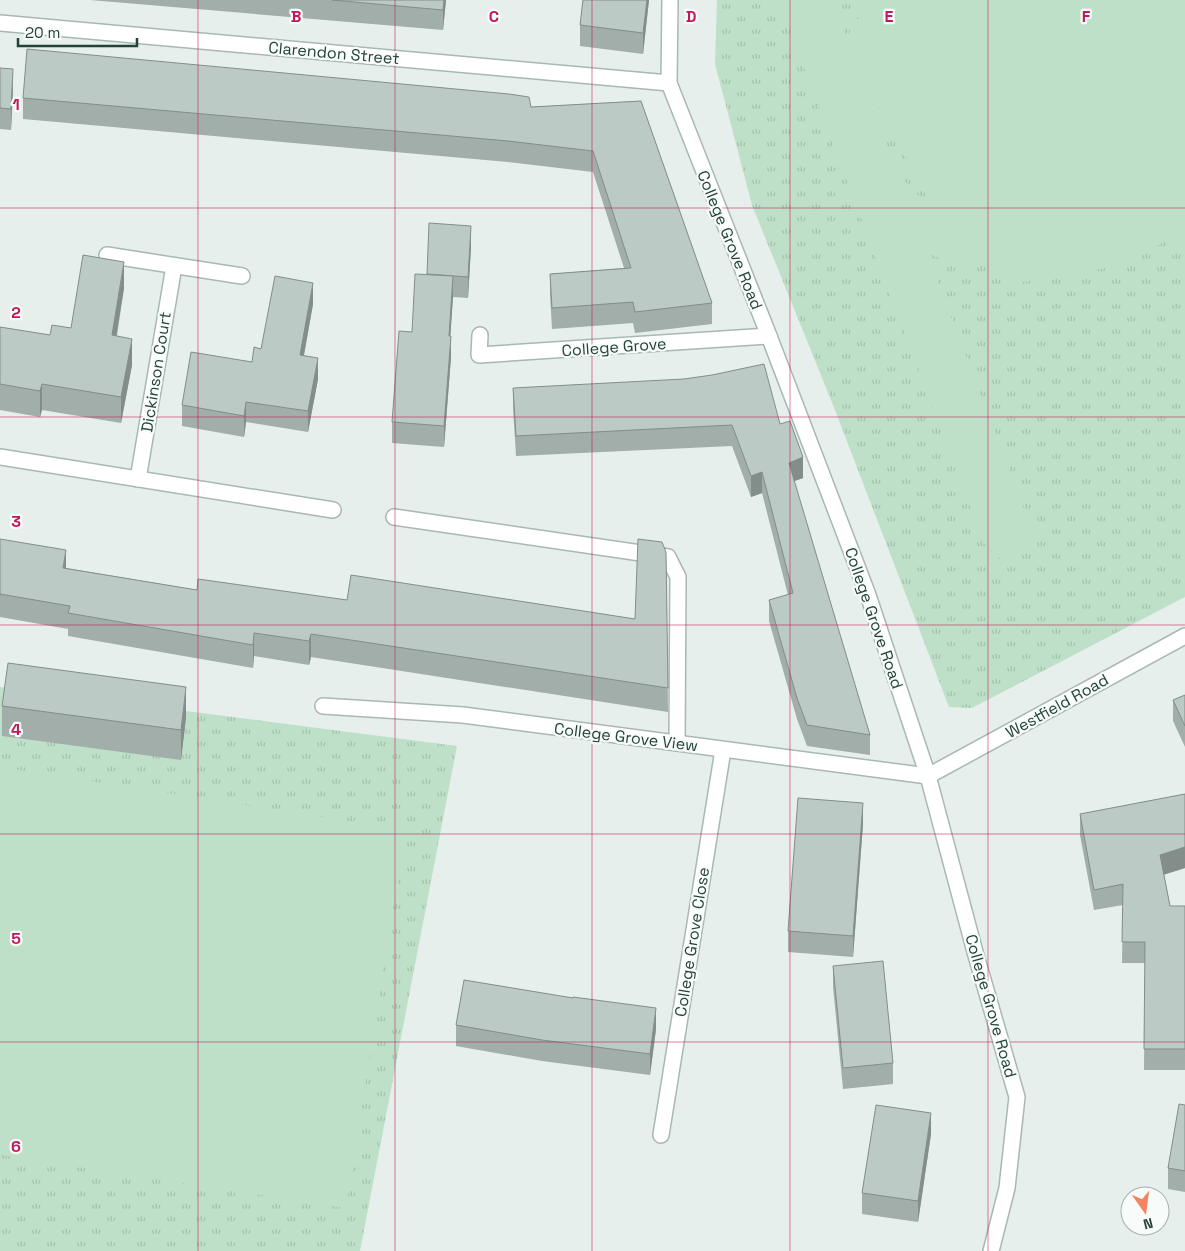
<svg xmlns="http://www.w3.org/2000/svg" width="1185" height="1251" font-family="'Space Grotesk',sans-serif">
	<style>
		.grass { fill: url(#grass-tufts) }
		.pitch { fill: #bfe0c8; fill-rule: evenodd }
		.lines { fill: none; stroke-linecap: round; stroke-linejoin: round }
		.service-casing { stroke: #a8b8b2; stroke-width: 18 }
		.minor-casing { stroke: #a8b8b2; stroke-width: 18 }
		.tertiary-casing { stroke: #a8b8b2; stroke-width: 18 }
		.service { stroke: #fff; stroke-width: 15 }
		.minor { stroke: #fff; stroke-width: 15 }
		.tertiary { stroke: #fff; stroke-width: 15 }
		.wall { fill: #a1aea9 }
		.shaded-wall { fill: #838d89 }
		.building { fill: #bbcac4; stroke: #838d89 }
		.grid { fill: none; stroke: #c2185b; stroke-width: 1; stroke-opacity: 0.55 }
		.labels { text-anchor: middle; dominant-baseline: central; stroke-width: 4.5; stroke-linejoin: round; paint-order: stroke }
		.street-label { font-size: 16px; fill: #24423a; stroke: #f7fbf9 }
		.grid-label { font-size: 16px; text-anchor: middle; font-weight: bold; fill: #c2185b; stroke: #f7fbf9; stroke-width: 4.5; stroke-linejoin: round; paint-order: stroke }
	</style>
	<defs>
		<pattern id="grass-tufts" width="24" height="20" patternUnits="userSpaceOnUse" patternTransform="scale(1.25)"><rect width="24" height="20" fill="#bfe0c8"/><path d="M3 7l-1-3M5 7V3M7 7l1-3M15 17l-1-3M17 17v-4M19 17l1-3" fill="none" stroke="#a4c1ad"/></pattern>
	</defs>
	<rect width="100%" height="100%" fill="#e6efeb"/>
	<!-- grass -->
	<g class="grass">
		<polygon points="717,0 1185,0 1185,597 972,708 949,707 833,405 752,205 715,64"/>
		<polygon points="0,687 457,746 360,1251 0,1251"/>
	</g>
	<!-- pitch -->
	<g class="pitch">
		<path d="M784 0H831L846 38 856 21 875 0H1185V232L1112 267 1017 283 985 265 969 266 939 258 927 253 1037 543 991 561 779 2ZM878 108H879L931 203C927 201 922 198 918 195 898 179 875 134 878 108Z"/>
		<polygon points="0,767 405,830 346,1208 0,1155"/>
	</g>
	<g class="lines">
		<!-- service casing -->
		<g class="service-casing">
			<polyline id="service" points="394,517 668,557 678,577 677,743"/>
		</g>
		<!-- minor casing -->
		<g class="minor-casing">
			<g id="minor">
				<polyline points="0,23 669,83"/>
				<polyline points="107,255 242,276"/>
				<polyline points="480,335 479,355 769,336"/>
				<polyline points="0,457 333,510"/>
				<polyline points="138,479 174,266"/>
				<polyline points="323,706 463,715 928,776"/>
				<polyline points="661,1135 723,750"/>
			</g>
		</g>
		<!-- tertiary casing -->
		<g class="tertiary-casing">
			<g id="tertiary">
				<polyline points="670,0 669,83 769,336 868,595 928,776 975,952 1017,1097 1007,1188 991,1251"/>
				<polyline points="928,776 1185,636"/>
			</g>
		</g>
		<!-- service -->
		<use href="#service" class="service"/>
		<!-- minor -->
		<use href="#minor" class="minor"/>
		<!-- tertiary -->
		<use href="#tertiary" class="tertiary"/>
	</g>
	<!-- wall -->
	<g class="wall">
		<polygon points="90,0 446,0 443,30"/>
		<polygon points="583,0 649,0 643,54 580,46 580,25"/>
		<polygon points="0,68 13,90 11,130 0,129"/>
		<polygon points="23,98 531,107 641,101 712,303 712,324 635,333 633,323 552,329 550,295 550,274 624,268 593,172 508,162 23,119"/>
		<polygon points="471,247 468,298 453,297 450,336 451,357 444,447 392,443 392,422 412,332 427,275"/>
		<polygon points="124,288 117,336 132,365 121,423 42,410 40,417 0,410 0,327 50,335 71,328"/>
		<polygon points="313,304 304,356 318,379 308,432 246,422 244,437 182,426 182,405 252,362 261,349"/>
		<polygon points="513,388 780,424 803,478 794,481 870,735 870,755 807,746 797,719 769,621 769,600 788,595 762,493 751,497 732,446 516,456 513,408"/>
		<polygon points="0,539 66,568 197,590 635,619 666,552 668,712 311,657 309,665 254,656 253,668 68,636 68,629 0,617 0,618"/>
		<polygon points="1185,695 1185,747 1173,721 1173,700"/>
		<polygon points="2,706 186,717 181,760 2,736"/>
		<polygon points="1185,794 1185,868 1164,874 1170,906 1185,906 1185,1070 1144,1070 1145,963 1122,963 1123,905 1094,910 1080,835 1080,814"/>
		<polygon points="863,824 853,957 788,952 788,931"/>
		<polygon points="833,966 893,1063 893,1084 843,1089 833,987"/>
		<polygon points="456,1025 656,1029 650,1075 542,1061 456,1046"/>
		<polygon points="1185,1105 1185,1192 1168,1189 1168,1168"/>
		<polygon points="931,1134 918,1222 862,1214 862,1193"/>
	</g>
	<!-- shaded-wall -->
	<g class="shaded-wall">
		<polygon points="444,0 446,0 443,30 443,10"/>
		<polygon points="647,0 649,0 643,54 643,33"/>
		<polygon points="13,69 13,90 11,130 11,109"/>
		<polygon points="471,226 471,247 468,298 468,277"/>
		<polygon points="124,262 124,288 112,361 112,335"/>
		<polygon points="453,276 453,297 449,357 449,336"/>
		<polygon points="313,283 313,304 300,376 300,355"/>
		<polygon points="451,336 451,357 444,447 444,426"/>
		<polygon points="132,339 132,365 121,423 121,397"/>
		<polygon points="318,358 318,379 308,432 308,411"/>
		<polygon points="42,384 42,410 40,417 40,391"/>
		<polygon points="246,402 246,422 244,437 244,416"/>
		<polygon points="803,457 803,478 789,483 789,463"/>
		<polygon points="762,472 762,493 751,497 751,476"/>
		<polygon points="66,550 66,573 63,568"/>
		<polygon points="254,633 254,656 253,668 253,645"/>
		<polygon points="311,634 311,657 309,665 309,641"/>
		<polygon points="186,687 186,717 181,760 181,730"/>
		<polygon points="863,803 863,824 853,957 853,936"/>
		<polygon points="1185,847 1185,868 1160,876 1160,855"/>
		<polygon points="656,1008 656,1029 650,1075 650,1054"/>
		<polygon points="931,1113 931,1134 918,1222 918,1201"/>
	</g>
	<!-- building -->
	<g class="building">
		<polygon points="332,0 444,0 443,10"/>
		<polygon points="583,0 647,0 643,33 580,25"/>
		<polygon points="27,49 509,94 529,97 531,107 641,101 712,303 635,312 633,302 552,308 550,274 631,268 593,151 508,141 23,98"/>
		<polygon points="0,68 13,69 11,109 0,108"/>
		<polygon points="429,223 471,226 468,277 427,274"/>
		<polygon points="83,255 124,262 112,335 132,339 121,397 42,384 40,391 0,384 0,327 50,335 52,325 71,328"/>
		<polygon points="415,274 453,276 449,336 451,336 444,426 392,422 399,331 412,332"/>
		<polygon points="275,276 313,283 300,355 318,358 308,411 246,402 244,416 182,405 191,352 252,362 254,347 261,349"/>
		<polygon points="764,364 780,424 790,421 803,457 789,463 870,735 807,725 797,698 769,600 793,593 762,472 751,476 732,425 516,436 513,388 684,379 712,375"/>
		<polygon points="0,539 66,550 63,568 197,590 198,579 347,600 351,575 635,619 638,539 662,542 666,552 668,688 311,634 309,641 254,633 253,645 68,613 70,606 0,594 0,595"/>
		<polygon points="8,663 186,687 181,730 2,706"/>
		<polygon points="1185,695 1185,726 1173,700"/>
		<polygon points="1185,794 1185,847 1160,855 1170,906 1185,906 1185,1049 1144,1049 1145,942 1122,942 1123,884 1094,890 1080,814"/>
		<polygon points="798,798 863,803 853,936 788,931"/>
		<polygon points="883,961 893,1063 843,1068 833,966"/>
		<polygon points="464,980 573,998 573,997 656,1008 650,1054 542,1040 456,1025"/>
		<polygon points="1179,1104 1185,1105 1185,1171 1168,1168"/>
		<polygon points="876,1105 931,1113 918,1201 862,1193"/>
	</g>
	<!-- grid -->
	<path class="grid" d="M198 0V1251M395 0V1251M592 0V1251M790 0V1251M988 0V1251M0 208H1185M0 417H1185M0 625H1185M0 834H1185M0 1042H1185"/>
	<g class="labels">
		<!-- street labels -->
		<g class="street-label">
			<text transform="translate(334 53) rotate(5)">Clarendon Street</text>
			<text transform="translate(730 240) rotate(68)">College Grove Road</text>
			<text transform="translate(614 347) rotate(-4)">College Grove</text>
			<text transform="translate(156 372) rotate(-81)">Dickinson Court</text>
			<text transform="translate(874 618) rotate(71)">College Grove Road</text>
			<text transform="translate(1057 706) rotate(-29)">Westfield Road</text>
			<text transform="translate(626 737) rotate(7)">College Grove View</text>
			<text transform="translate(692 942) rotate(-81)">College Grove Close</text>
			<text transform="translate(991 1006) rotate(74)">College Grove Road</text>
		</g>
	</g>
	<g class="grid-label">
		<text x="296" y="22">B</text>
		<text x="494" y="22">C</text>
		<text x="691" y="22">D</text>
		<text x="889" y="22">E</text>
		<text x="1086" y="22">F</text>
		<text x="16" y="110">1</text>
		<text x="16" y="318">2</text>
		<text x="16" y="527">3</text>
		<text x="16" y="735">4</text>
		<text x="16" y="944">5</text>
		<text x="16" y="1152">6</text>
	</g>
	<!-- north arrow -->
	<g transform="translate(1145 1211) rotate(166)"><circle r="24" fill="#f7fbf9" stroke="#a3b1ad"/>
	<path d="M0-4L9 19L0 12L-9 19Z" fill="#f4845f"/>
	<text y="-8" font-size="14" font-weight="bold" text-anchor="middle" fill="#24423a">N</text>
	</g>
	<!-- scale -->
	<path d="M18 38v8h119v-8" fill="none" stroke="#24423a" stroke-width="2.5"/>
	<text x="25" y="38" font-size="15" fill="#24423a" stroke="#f7fbf9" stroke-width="4" paint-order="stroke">20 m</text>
</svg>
